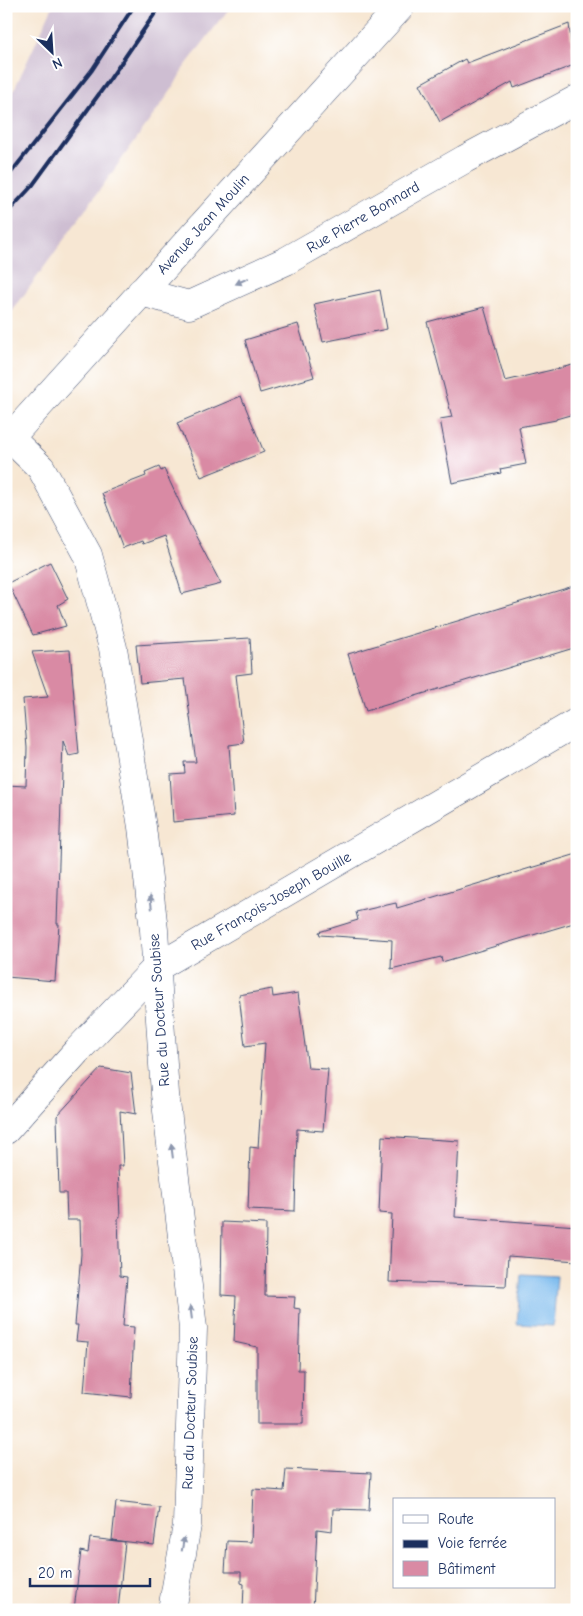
<svg xmlns="http://www.w3.org/2000/svg" width="583" height="1616" font-family="'Comic Neue',sans-serif">
	<style>
		.industrial { fill: #cebed2 }
		.water { fill: #79b9ed; stroke: #4a74a6 }
		.building { fill: #d98aa4 }
		.lines { fill: none; stroke-linecap: round; stroke-linejoin: round }
		.street-casing { stroke: #3c4b70; stroke-width: 29 }
		.secondary-casing { stroke: #3c4b70; stroke-width: 29 }
		.street { stroke: #fff; stroke-width: 28 }
		.secondary { stroke: #fff; stroke-width: 28 }
		.rail { stroke: #1b2f5e; stroke-width: 4 }
		.oneway { fill: #8d97ae }
		.labels { text-anchor: middle; dominant-baseline: central; stroke-width: 4.5; stroke-linejoin: round; paint-order: stroke }
		.street-label { font-size: 15px; fill: #1b2f5e; stroke: #fff }
	</style>
	<rect width="100%" height="100%" fill="#fff"/>
	<filter id="ink" filterUnits="userSpaceOnUse"><feTurbulence type="fractalNoise" baseFrequency=".02" numOctaves="2"/><feDisplacementMap in="SourceGraphic" scale="10" xChannelSelector="R" yChannelSelector="G"/><feConvolveMatrix kernelMatrix="1 2 1 2 8 2 1 2 1" color-interpolation-filters="sRGB"/></filter>
	<filter id="wash" filterUnits="userSpaceOnUse"><feTurbulence type="fractalNoise" baseFrequency=".0096" numOctaves="4" result="noise"/><feDisplacementMap in="SourceGraphic" scale="20" xChannelSelector="R" yChannelSelector="G"/><feGaussianBlur stdDeviation="1.12" result="paint"/><feColorMatrix in="noise" values="0 0 0 0 0 0 0 0 0 0 0 0 0 0 0 0 0 1.4 0 .05"/><feComposite in="paint" operator="in"/></filter>
	<g filter="url(#wash)">
		<rect width="100%" height="100%" fill="#f7e7d3"/>
		<!-- industrial -->
		<polygon class="industrial" points="53,6 231,6 183,69 173,88 6,320 6,128 9,125 6,123 6,107"/>
		<!-- water -->
		<polygon class="water" points="521,1274 557,1276 553,1326 517,1324"/>
		<g id="blocks">
			<!-- building -->
			<g class="building">
				<polygon points="569,24 574,65 514,88 512,82 440,122 420,84 465,59 467,63"/>
				<polygon points="380,290 387,329 323,342 314,304"/>
				<polygon points="484,307 505,381 577,364 577,413 556,419 556,420 519,427 526,464 500,469 501,473 452,483 440,419 452,417 427,322"/>
				<polygon points="298,324 314,377 260,393 245,340"/>
				<polygon points="241,396 264,452 201,477 177,423"/>
				<polygon points="159,467 161,471 164,469 191,527 221,584 182,594 164,536 142,544 141,541 123,548 102,493 146,476 145,473"/>
				<polygon points="50,562 68,599 58,605 66,626 33,635 8,583"/>
				<polygon points="577,585 577,647 366,711 348,654"/>
				<polygon points="250,638 252,673 236,675 244,743 229,745 234,816 173,822 170,774 185,773 184,762 196,762 185,679 140,683 136,645"/>
				<polygon points="70,650 79,754 69,756 63,741 57,924 59,924 55,981 6,977 6,785 26,786 27,748 23,699 48,697 32,652"/>
				<polygon points="577,854 577,922 442,962 441,957 391,969 392,940 320,935 319,932 358,920 356,912 396,903 397,908"/>
				<polygon points="272,989 273,997 298,993 308,1068 328,1069 323,1131 297,1129 295,1211 248,1209 250,1147 258,1148 265,1043 245,1046 239,995"/>
				<polygon points="101,1068 131,1073 136,1114 120,1111 123,1166 118,1166 120,1218 118,1218 120,1276 127,1277 123,1326 134,1327 131,1397 84,1392 88,1342 76,1341 78,1325 75,1325 81,1254 80,1220 67,1220 66,1193 59,1193 57,1116"/>
				<polygon points="382,1136 459,1141 455,1217 577,1226 577,1261 508,1256 506,1286 389,1282 392,1214 379,1213"/>
				<polygon points="222,1222 266,1224 265,1296 295,1297 294,1308 300,1309 298,1370 304,1370 303,1424 257,1424 257,1347 234,1342 236,1296 221,1295"/>
				<polygon points="286,1469 371,1473 369,1510 333,1509 332,1531 317,1529 313,1610 243,1610 244,1584 241,1583 241,1572 225,1572 227,1541 251,1542 253,1489 284,1491"/>
				<polygon points="116,1502 159,1507 154,1545 112,1540"/>
				<polygon points="90,1538 125,1542 118,1610 74,1610 81,1551 88,1553"/>
			</g>
		</g>
	</g>
	<g filter="url(#ink)">
		<use href="#blocks" fill-opacity="0" stroke="#3c4b70" stroke-width="1"/>
		<g class="lines">
			<!-- street casing -->
			<g class="street-casing">
				<g id="street">
					<polyline points="141,292 189,305 286,261 465,159 577,99"/>
					<polyline points="10,438 41,468 88,555 113,648 142,827 154,930 165,1094 193,1328 187,1525 172,1610"/>
					<polyline points="6,1130 77,1051 156,968 577,722"/>
				</g>
			</g>
			<!-- secondary casing -->
			<g class="secondary-casing">
				<polyline id="secondary" points="6,442 401,6"/>
			</g>
			<!-- street -->
			<use href="#street" class="street"/>
			<!-- secondary -->
			<use href="#secondary" class="secondary"/>
			<!-- rail -->
			<g class="rail">
				<polyline points="6,179 92,70 134,6"/>
				<polyline points="6,214 32,186 110,79 160,6"/>
			</g>
		</g>
		<!-- one-way arrows -->
		<defs><path id="oneway-solid" d="M-6-.8H1V-3.2L6.5 0L1 3.2V.8H-6Z" transform="scale(1.25)"/></defs>
		<g class="oneway">
			<use href="#oneway-solid" transform="translate(242 281) rotate(155)"/>
			<use href="#oneway-solid" transform="translate(151 902) rotate(-97)"/>
			<use href="#oneway-solid" transform="translate(172 1151) rotate(-97)"/>
			<use href="#oneway-solid" transform="translate(191 1312) rotate(-97)"/>
			<use href="#oneway-solid" transform="translate(183 1544) rotate(-80)"/>
		</g>
	</g>
	<g class="labels">
		<!-- street labels -->
		<g class="street-label">
			<text transform="translate(363 217) rotate(-30)">Rue Pierre Bonnard</text>
			<text transform="translate(203 224) rotate(-48)">Avenue Jean Moulin</text>
			<text transform="translate(271 901) rotate(-30)">Rue François-Joseph Bouille</text>
			<text transform="translate(159 1010) rotate(-94)">Rue du Docteur Soubise</text>
			<text transform="translate(190 1413) rotate(-88)">Rue du Docteur Soubise</text>
		</g>
	</g>
	<!-- margin -->
	<rect width="583" height="1616" fill="none" stroke="#fff" stroke-width="25"/>
	<!-- legend -->
	<rect x="393" y="1498" width="162" height="90" fill="#ffffff" stroke="#a4acbf"/>
	<rect x="403" y="1515" width="25" height="8" fill="#ffffff" stroke="#a4acbf"/>
	<text x="438" y="1524" font-size="15" fill="#1b2f5e">Route</text>
	<rect x="403" y="1540" width="25" height="8" fill="#1b2f5e" stroke="#a4acbf"/>
	<text x="438" y="1548" font-size="15" fill="#1b2f5e">Voie ferrée</text>
	<rect x="403" y="1561" width="25" height="15" fill="#d98aa4" stroke="#a4acbf"/>
	<text x="438" y="1574" font-size="15" fill="#1b2f5e">Bâtiment</text>
	<!-- north arrow -->
	<g transform="translate(52 52) rotate(155)" stroke="#ffffff" stroke-width="4" paint-order="stroke">
	<path d="M0-4L9 19L0 12L-9 19Z" fill="#1b2f5e"/>
	<text y="-8" font-size="14" font-weight="bold" text-anchor="middle" fill="#1b2f5e">N</text>
	</g>
	<!-- scale -->
	<path d="M30 1578v8h120v-8" fill="none" stroke="#1b2f5e" stroke-width="2.5"/>
	<text x="38" y="1578" font-size="15" fill="#1b2f5e" stroke="#ffffff" stroke-width="4" paint-order="stroke">20 m</text>
</svg>
